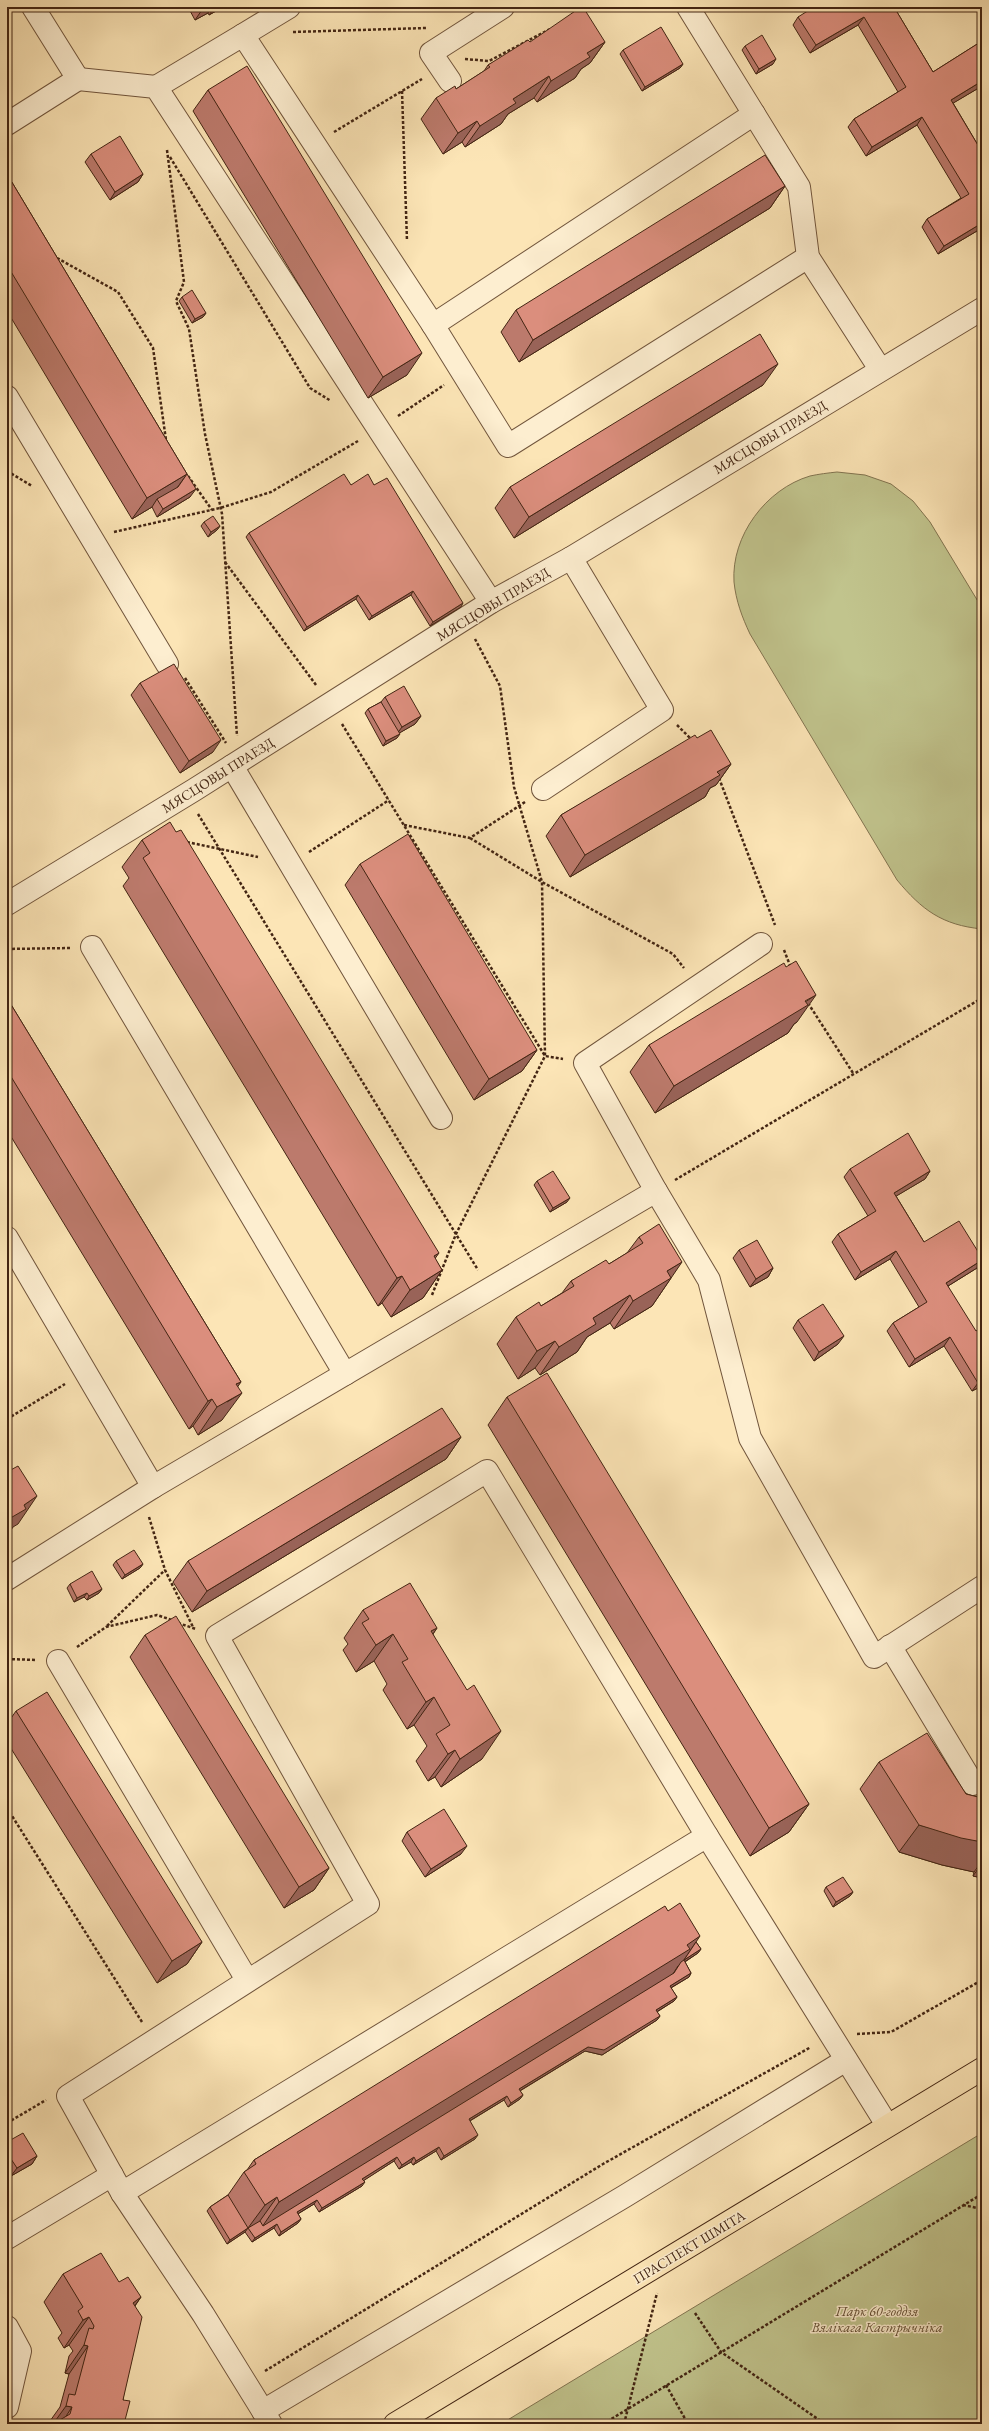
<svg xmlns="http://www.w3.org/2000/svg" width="989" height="2431" font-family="'EB Garamond',serif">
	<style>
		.green { fill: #c1c48d; stroke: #827450 }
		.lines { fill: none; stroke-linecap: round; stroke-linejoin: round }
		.minor-casing { stroke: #71553c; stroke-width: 24 }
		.major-casing { stroke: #432513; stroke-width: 24 }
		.path { stroke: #432513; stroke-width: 2.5; stroke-dasharray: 3 2; stroke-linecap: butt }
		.minor { stroke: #fdeed0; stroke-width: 22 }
		.major { stroke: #fce5b6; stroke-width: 22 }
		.wall { fill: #bc7a6c; stroke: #432513 }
		.shaded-wall { fill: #996358; stroke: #432513 }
		.building { fill: #db8e7d; stroke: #432513 }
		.labels { text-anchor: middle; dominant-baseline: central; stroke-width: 3; stroke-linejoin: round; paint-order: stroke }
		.street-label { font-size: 14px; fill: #432513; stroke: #fdeed0 }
		.park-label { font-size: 14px; font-style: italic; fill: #624d32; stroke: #fdeed0 }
	</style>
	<rect width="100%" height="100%" fill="#fce5b6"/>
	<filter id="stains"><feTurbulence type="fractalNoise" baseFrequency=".005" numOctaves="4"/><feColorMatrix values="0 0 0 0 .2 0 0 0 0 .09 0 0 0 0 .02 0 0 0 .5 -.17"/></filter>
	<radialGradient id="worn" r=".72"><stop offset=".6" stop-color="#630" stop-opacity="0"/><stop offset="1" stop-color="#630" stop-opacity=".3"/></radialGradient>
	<!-- green -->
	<g class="green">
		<path d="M837 472 865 475 891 484 913 501 930 522 982 608V929C942 925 922 910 897 880L750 634C742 617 736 601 734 582 731 536 766 489 810 476 819 474 828 473 837 472Z"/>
		<polygon points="982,2133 982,2424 501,2424"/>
	</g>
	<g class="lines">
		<!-- minor casing -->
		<g class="minor-casing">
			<g id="minor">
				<polyline points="688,7 799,187 808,257 880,369"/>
				<polyline points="243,35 289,7"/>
				<polyline points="78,79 156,87 491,602"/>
				<polyline points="450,81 431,53 503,7"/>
				<polyline points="156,87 243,35 433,325 508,446 808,257"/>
				<polyline points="7,124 78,79 33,7"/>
				<polyline points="433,325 754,114"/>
				<polyline points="7,397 167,664"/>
				<polyline points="232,766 441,1118"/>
				<polyline points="543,789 662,710 571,558"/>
				<polyline points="7,904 194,790 491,602 571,558 982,309"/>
				<polyline points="761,944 585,1063 656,1191 709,1280 750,1438 874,1657 982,1587"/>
				<polyline points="92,947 345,1374"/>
				<polyline points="7,1238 153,1487"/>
				<polyline points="7,1579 153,1487 656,1191"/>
				<polyline points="890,1646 973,1784 982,1779"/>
				<polyline points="58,1661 247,1980"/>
				<polyline points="122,2193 707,1836"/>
				<polyline points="7,2238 112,2175"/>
				<polyline points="7,2327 20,2351 7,2407"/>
				<polyline points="263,2411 625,2196 846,2060"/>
				<polyline points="271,2424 203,2314 122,2193 68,2096 368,1904 217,1636 487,1471 707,1836 887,2125"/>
			</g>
		</g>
		<!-- major casing -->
		<g class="major-casing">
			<polyline id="major" points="395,2424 982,2069"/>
		</g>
		<!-- path -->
		<g class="path">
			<polyline points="583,11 591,7"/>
			<polyline points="293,32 426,28"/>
			<polyline points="465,59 489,61 552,28"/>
			<polyline points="402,91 407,241"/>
			<polyline points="334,132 422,79"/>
			<polyline points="167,150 184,282 176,301 189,329 205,434 222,514 237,736"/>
			<polyline points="170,157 310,388 331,401"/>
			<polyline points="57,258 118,292 153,348 166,440"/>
			<polyline points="398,416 444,385"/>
			<polyline points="7,471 32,486"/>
			<polyline points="188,476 212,510"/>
			<polyline points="114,532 220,508 271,492 358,441"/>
			<polyline points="225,562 316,685"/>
			<polyline points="185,678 226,743"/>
			<polyline points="342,724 545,1056 563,1059"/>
			<polyline points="677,725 692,740"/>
			<polyline points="719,778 775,925"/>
			<polyline points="198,814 478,1270"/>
			<polyline points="404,825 470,838 525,802"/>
			<polyline points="470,838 542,882 673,954 684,968"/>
			<polyline points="187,842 258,857"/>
			<polyline points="309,852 389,800"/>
			<polyline points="7,949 70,948"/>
			<polyline points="784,950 791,968"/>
			<polyline points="808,1003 853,1073"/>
			<polyline points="675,1180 982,998"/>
			<polyline points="432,1295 456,1234 545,1056 542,882 514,787 500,686 475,639"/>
			<polyline points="7,1419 65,1384"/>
			<polyline points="149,1517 165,1570 193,1627"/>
			<polyline points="178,1623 196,1629"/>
			<polyline points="107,1626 165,1570"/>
			<polyline points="77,1647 106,1627 157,1615 172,1620"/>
			<polyline points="7,1659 36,1660"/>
			<polyline points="7,1808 142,2022"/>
			<polyline points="857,2034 891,2032 982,1980"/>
			<polyline points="7,2123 46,2100"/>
			<polyline points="963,2205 982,2209"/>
			<polyline points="695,2313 721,2352 825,2424"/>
			<polyline points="265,2371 603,2164 811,2047"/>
			<polyline points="666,2385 688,2424"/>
			<polyline points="603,2424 982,2194"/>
			<polyline points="624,2424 657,2293"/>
		</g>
		<!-- minor -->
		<use href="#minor" class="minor"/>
		<!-- major -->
		<use href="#major" class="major"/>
	</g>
	<!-- wall -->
	<g class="wall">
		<polygon points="188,7 223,7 209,15 208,13 195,20"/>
		<polygon points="894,7 933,72 982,41 982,86 953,103 982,152 982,228 938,254 922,227 927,219 961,198 917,125 866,156 848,127 854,119 898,92 858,25 810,53 793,25 798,17"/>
		<polygon points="530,42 605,42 590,63 581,69 575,78 537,102 534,98 508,114 501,124 465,147 462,142 443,154 421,119 436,98 456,89 484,71 488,65"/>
		<polygon points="745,46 773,64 756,74 742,50"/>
		<polygon points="623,50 683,64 680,68 642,91 620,54"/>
		<polygon points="208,90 407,375 368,398 193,111"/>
		<polygon points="91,154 143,174 138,182 110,200 85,162"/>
		<polygon points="7,174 187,474 190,497 157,517 152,507 132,519 7,311"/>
		<polygon points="785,186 770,208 519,362 501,332 516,310"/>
		<polygon points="182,297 206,313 203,317 192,323 179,301"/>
		<polygon points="763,385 514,538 495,508 510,487"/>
		<polygon points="351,485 374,485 461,607 430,626 411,595 369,620 356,599 304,631 246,537 249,533"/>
		<polygon points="982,491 982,504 978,497"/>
		<polygon points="204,522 220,526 217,530 208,537 201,526"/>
		<polygon points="140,683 213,752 180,773 131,695"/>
		<polygon points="385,697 421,716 415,724 399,733 397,738 383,746 365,713 368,709 381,702"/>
		<polygon points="697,738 731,764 716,785 710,788 705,797 570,877 546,836 561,815"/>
		<polygon points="142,840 435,1259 442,1270 423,1298 391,1317 382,1303 378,1306 123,886 129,878 122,867"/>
		<polygon points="360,864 537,1050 522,1071 474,1100 345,885"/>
		<polygon points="7,998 241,1382 237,1386 222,1420 198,1435 193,1426 189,1429 7,1130"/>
		<polygon points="797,1022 794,1024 788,1033 655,1113 630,1072 649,1045"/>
		<polygon points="850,1169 930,1171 925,1179 896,1196 924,1242 977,1268 948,1286 982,1386 972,1391 944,1346 909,1367 887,1331 893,1323 919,1307 890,1259 855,1280 832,1242 838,1234 868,1216 844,1177"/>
		<polygon points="537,1181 567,1202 550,1212 534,1185"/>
		<polygon points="639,1237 671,1278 652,1306 614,1329 610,1323 587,1337 577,1352 540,1375 535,1368 518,1379 497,1344 516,1317 541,1306 562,1293 571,1281 609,1264 627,1253"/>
		<polygon points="739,1250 773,1268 768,1277 750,1287 733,1258"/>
		<polygon points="798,1320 838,1344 814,1361 793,1328"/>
		<polygon points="507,1397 809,1804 789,1832 750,1856 488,1425"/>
		<polygon points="461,1437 446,1459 192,1612 173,1582 188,1561"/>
		<polygon points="116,1561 143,1564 140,1568 122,1579 113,1565"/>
		<polygon points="70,1584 102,1589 99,1593 87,1600 84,1597 74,1602 67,1588"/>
		<polygon points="363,1610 437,1628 433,1634 482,1759 441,1787 435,1777 428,1781 416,1761 427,1746 414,1725 407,1729 383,1690 387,1684 374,1661 356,1672 343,1650 348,1644 344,1638"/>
		<polygon points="145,1635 329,1868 314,1890 284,1908 130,1657"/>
		<polygon points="16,1711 202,1942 187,1964 157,1983 7,1742 7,1724"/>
		<polygon points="879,1762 966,1794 982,1798 982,1878 973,1876 974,1872 942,1865 899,1852 860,1789"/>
		<polygon points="407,1832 461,1854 425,1877 402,1841"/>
		<polygon points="826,1887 853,1892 850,1896 833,1907 824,1891"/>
		<polygon points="668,1911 696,1942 701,1949 698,1953 685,1962 691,1973 689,1977 671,1988 677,1997 674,2001 657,2012 660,2016 657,2020 602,2055 585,2051 520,2091 523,2095 520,2099 508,2107 504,2100 470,2121 475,2139 441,2160 436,2151 413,2165 411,2162 399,2169 394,2161 364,2180 362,2186 319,2212 314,2204 298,2214 301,2219 298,2223 279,2236 274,2228 252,2242 245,2232 227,2244 207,2211 210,2207 228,2195 244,2172 247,2170 254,2160"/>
		<polygon points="7,2142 37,2156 32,2164 11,2176 7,2170"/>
		<polygon points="63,2274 119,2282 141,2297 135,2306 123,2400 124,2424 49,2424 50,2421 60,2407 69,2374 65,2373 69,2356 73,2351 69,2345 64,2348 58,2338 62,2333 44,2302"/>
	</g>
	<!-- shaded-wall -->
	<g class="shaded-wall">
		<polygon points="204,7 211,7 208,13 195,20"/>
		<polygon points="215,7 223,7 209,15"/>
		<polygon points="864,17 858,25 810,53 816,45"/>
		<polygon points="605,42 590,63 581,69 575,78 537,102 551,81 587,53"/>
		<polygon points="776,59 773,64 756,74 759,69"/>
		<polygon points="683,64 680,68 642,91 645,87"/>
		<polygon points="549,76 534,98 508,114 501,124 465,147 480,126 513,99"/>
		<polygon points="982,81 982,86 945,108 951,100"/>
		<polygon points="922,117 917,125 866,156 872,147"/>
		<polygon points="477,121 462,142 443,154 458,133"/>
		<polygon points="143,174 138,182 110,200 115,192"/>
		<polygon points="785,186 770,208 519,362 533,340"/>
		<polygon points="982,223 982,228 938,254 944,246"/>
		<polygon points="206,313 203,317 192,323 195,319"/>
		<polygon points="422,353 407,375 368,398 383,377"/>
		<polygon points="778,364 763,385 514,538 529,517"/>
		<polygon points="187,474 172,495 157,499 152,507 132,519 147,498"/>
		<polygon points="196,489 190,497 157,517 163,509"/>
		<polygon points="220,526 217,530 208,537 211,532"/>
		<polygon points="413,591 411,595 369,620 372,616"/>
		<polygon points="358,595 356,599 304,631 307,627"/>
		<polygon points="463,603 461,607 430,626 433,622"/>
		<polygon points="421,716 415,724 396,735 402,727"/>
		<polygon points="400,734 397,738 383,746 386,741"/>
		<polygon points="221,740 213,752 180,773 189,761"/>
		<polygon points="731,764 716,785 710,788 705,797 570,877 585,855 717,772"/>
		<polygon points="816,995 797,1022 794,1024 788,1033 655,1113 674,1086"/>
		<polygon points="537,1050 522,1071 474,1100 489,1079"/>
		<polygon points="930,1171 925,1179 888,1201 894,1193"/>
		<polygon points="570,1198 567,1202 550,1212 553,1208"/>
		<polygon points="896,1251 890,1259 855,1280 861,1272"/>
		<polygon points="439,1253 419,1281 434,1256"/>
		<polygon points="982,1260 977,1268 940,1291 946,1283"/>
		<polygon points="682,1262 652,1306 614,1329 633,1301 667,1271"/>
		<polygon points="773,1268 768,1277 750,1287 756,1279"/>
		<polygon points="442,1270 423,1298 391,1317 410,1290"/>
		<polygon points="402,1276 382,1303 378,1306 397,1278"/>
		<polygon points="630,1295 610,1323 587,1337 577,1352 540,1375 559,1347 593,1318"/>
		<polygon points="844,1336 838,1344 814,1361 819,1352"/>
		<polygon points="950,1337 944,1346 909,1367 915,1359"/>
		<polygon points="555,1341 535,1368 518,1379 537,1351"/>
		<polygon points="982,1381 982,1386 972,1391 978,1383"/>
		<polygon points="241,1382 227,1402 242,1393 222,1420 198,1435 217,1407 236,1384"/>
		<polygon points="212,1399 193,1426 189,1429 208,1401"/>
		<polygon points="461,1437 446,1459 192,1612 207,1591"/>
		<polygon points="37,1496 18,1524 13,1527 7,1536 7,1520 24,1505"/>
		<polygon points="143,1564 140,1568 122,1579 125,1575"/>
		<polygon points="102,1589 99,1593 87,1600 89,1596"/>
		<polygon points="87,1593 84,1597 74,1602 77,1598"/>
		<polygon points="437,1628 418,1656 431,1631"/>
		<polygon points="393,1634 374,1661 356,1672 376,1645"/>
		<polygon points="434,1697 414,1725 407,1729 426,1702"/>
		<polygon points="501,1731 482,1759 441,1787 460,1759"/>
		<polygon points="455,1750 435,1777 428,1781 448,1754"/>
		<polygon points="809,1804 789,1832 750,1856 769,1828"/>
		<polygon points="919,1825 982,1842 982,1861 974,1872 942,1865 899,1852"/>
		<polygon points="467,1846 461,1854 425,1877 431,1869"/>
		<polygon points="982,1863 982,1878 973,1876"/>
		<polygon points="329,1868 314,1890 284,1908 299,1887"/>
		<polygon points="853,1892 850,1896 833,1907 836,1902"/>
		<polygon points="700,1936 684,1960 701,1949 698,1953 678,1966 671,1977 260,2230 279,2202"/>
		<polygon points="202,1942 187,1964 157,1983 172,1961"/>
		<polygon points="691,1973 689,1977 667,1990 670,1986"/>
		<polygon points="677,1997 674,2001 653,2014 656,2010"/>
		<polygon points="660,2016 657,2020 602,2055 585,2051 516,2093 519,2089 588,2047"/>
		<polygon points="523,2095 520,2099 508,2107 511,2103"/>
		<polygon points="507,2096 504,2100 466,2123 469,2119"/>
		<polygon points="478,2135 475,2139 441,2160 444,2156"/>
		<polygon points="439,2147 436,2151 413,2165 416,2161"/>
		<polygon points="37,2156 32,2164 11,2176 17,2168"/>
		<polygon points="397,2157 394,2161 360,2183 362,2179"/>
		<polygon points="414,2157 411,2162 399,2169 402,2165"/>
		<polygon points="365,2182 362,2186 319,2212 322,2208"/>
		<polygon points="277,2197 257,2225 248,2228 265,2205"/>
		<polygon points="317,2200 314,2204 294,2216 297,2212"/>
		<polygon points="301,2219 298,2223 279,2236 281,2232"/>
		<polygon points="277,2224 274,2228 252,2242 255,2238"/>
		<polygon points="248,2228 245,2232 227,2244 230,2240"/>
		<polygon points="141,2297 121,2325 133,2303"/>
		<polygon points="89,2317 69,2345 64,2348 83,2320"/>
		<polygon points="84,2345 88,2346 69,2374 65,2373"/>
		<polygon points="66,2406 72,2407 61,2424 53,2424"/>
	</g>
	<!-- building -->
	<g class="building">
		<polygon points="581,7 583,7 605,42 587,53 590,57 551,81 549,76 513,99 516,103 480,126 477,121 458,133 436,98 455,86 456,89 490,67 488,65 528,40 530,42"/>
		<polygon points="814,7 894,7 933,72 982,41 982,81 951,100 982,152 982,223 944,246 927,219 969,194 922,117 872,147 854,119 906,87 864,17 816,45 798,17"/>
		<polygon points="661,27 683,64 645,87 623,50"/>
		<polygon points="762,35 776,59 759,69 745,46"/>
		<polygon points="247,66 422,353 383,377 208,90"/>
		<polygon points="120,136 143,174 115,192 91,154"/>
		<polygon points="765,155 785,186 533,340 516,310"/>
		<polygon points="7,174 187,474 147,498 7,265"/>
		<polygon points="192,290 206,313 195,319 182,297"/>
		<polygon points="760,334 778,364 529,517 510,487"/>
		<polygon points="187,474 196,489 163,509 157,499 178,487"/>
		<polygon points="344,474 351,485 368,474 374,485 387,478 463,603 433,622 413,591 372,616 358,595 307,627 249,533"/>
		<polygon points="213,516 220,526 211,532 204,522"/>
		<polygon points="174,664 221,740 189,761 140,683"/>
		<polygon points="404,686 421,716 402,727 385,697"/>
		<polygon points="381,702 400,734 386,741 368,709"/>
		<polygon points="711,730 731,764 717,772 720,775 585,855 561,815 695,735 697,738"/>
		<polygon points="170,822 176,832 181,830 439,1253 434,1256 442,1270 410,1290 402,1276 397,1278 143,858 150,853 142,840"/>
		<polygon points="408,834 537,1050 489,1079 360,864"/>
		<polygon points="796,961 816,995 805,1001 808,1005 674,1086 649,1045 784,963 786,967"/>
		<polygon points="7,998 241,1382 236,1384 242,1393 217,1407 212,1399 208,1401 7,1070"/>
		<polygon points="908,1133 930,1171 894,1193 924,1242 959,1221 982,1258 982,1260 946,1283 976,1331 982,1327 982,1381 978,1383 950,1337 915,1359 893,1323 927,1302 896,1251 861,1272 838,1234 876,1211 850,1169"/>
		<polygon points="553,1171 570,1198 553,1208 537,1181"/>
		<polygon points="659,1224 682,1262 667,1271 671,1278 633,1301 630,1295 593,1318 596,1324 559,1347 555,1341 537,1351 516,1317 539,1302 541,1306 574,1286 571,1281 606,1260 609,1264 643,1243 639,1237"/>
		<polygon points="757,1240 773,1268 756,1279 739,1250"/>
		<polygon points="823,1304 844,1336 819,1352 798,1320"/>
		<polygon points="547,1373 809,1804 769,1828 507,1397"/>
		<polygon points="442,1408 461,1437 207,1591 188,1561"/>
		<polygon points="18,1466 37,1496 24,1505 26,1509 7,1520 7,1472"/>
		<polygon points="134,1550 143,1564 125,1575 116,1561"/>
		<polygon points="92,1571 102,1589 89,1596 87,1593 77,1598 70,1584"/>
		<polygon points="410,1583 437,1628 431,1631 467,1690 474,1685 501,1731 460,1759 455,1750 448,1754 436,1734 450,1725 434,1697 426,1702 402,1662 408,1659 393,1634 376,1645 362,1623 369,1619 363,1610"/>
		<polygon points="176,1616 329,1868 299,1887 145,1635"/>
		<polygon points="47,1692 202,1942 172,1961 16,1711"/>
		<polygon points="927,1733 966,1794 982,1798 982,1842 961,1838 919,1825 879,1762"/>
		<polygon points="444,1809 467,1846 431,1869 407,1832"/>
		<polygon points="843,1877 853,1892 836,1902 826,1887"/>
		<polygon points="680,1903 700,1936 687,1945 690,1949 279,2202 277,2197 265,2205 244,2172 256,2164 254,2160 665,1906 668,1911"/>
		<polygon points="696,1942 701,1949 684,1960"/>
		<polygon points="684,1960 691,1973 670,1986 677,1997 656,2010 660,2016 604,2050 588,2047 519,2089 523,2095 511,2103 507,2096 469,2119 478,2135 444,2156 439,2147 416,2161 414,2157 402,2165 397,2157 362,2179 365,2182 322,2208 317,2200 297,2212 301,2219 281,2232 277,2224 255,2238 248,2228 230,2240 210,2207 228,2195 248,2228 260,2221 263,2226 674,1973 681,1962"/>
		<polygon points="23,2133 37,2156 17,2168 7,2153 7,2142"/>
		<polygon points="101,2253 119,2282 128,2277 141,2297 133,2303 142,2317 123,2400 130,2401 124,2424 116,2423 115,2424 53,2424 70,2414 72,2407 66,2406 69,2394 75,2395 88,2346 84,2345 89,2328 93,2329 94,2326 89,2317 83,2320 78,2311 83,2307 63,2274"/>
	</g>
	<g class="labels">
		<!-- street labels -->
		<g class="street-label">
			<text transform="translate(770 437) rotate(-31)">МЯСЦОВЫ ПРАЕЗД</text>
			<text transform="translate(493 604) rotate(-31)">МЯСЦОВЫ ПРАЕЗД</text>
			<text transform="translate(218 775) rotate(-32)">МЯСЦОВЫ ПРАЕЗД</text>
			<text transform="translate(689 2247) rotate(-31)">ПРАСПЕКТ ШМІТА</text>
		</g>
		<!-- park labels -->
		<g class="park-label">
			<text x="877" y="2311">Парк 60-годдзя<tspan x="877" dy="16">Вялікага Кастрычніка</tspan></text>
		</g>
	</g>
	<!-- margin -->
	<rect width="989" height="2431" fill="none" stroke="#fce5b6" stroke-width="24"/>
	<rect x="8" y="8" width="973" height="2415" fill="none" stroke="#432513" stroke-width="2"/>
	<rect x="12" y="12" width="965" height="2407" fill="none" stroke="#432513"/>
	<rect width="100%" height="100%" filter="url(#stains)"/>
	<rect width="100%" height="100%" fill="url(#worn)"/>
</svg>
